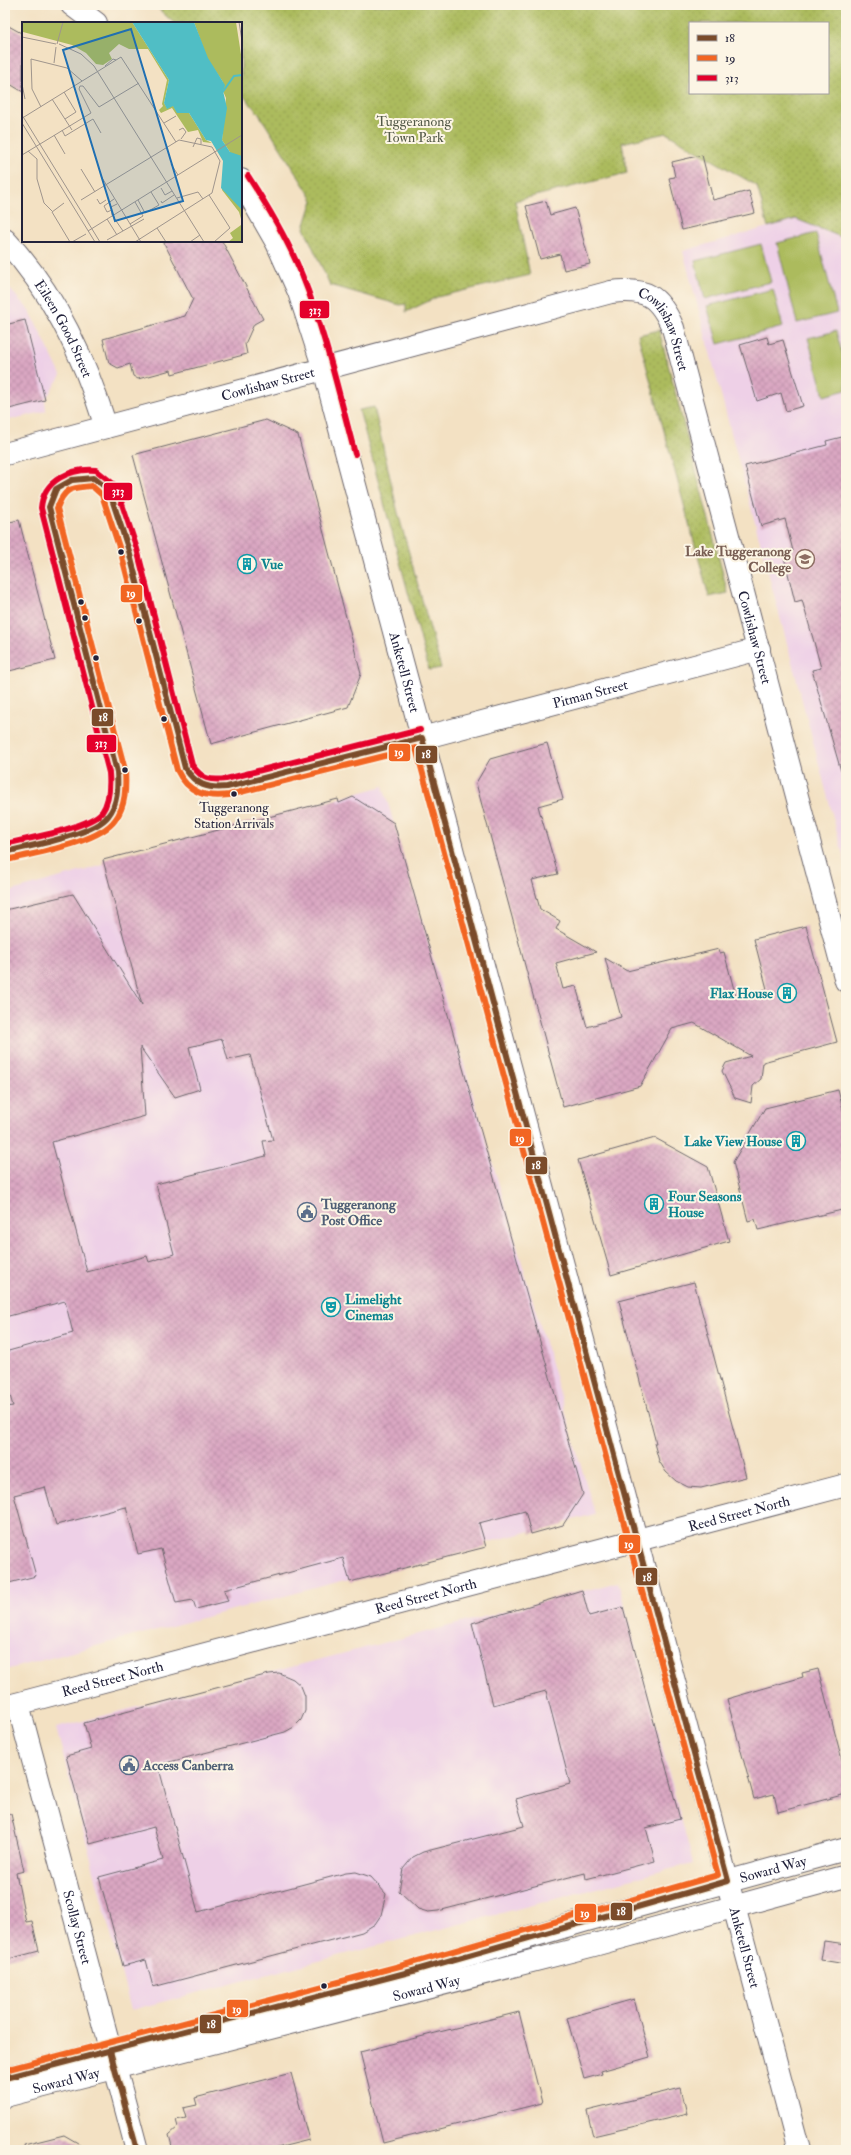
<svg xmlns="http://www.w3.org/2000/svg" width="851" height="2155" font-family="'IM FELL Double Pica',serif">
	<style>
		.built { fill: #eed0e7 }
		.green { fill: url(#green-dots); stroke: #676e4c; fill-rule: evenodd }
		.pitch { fill: #acbb5d; stroke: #676e4c }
		.building { fill: url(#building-cross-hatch); fill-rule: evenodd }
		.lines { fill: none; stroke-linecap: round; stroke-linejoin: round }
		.minor-casing { stroke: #6b656b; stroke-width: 24 }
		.major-casing { stroke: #6b656b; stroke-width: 24 }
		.minor { stroke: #fff; stroke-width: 22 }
		.major { stroke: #fff; stroke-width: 22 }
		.bus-1-casing { stroke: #fcf5e5; stroke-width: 9 }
		.bus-2-casing { stroke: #fcf5e5; stroke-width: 9 }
		.bus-3-casing { stroke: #fcf5e5; stroke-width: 9 }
		.bus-1 { stroke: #7a4b2a; stroke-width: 6 }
		.bus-2 { stroke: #f26522; stroke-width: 6 }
		.bus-3 { stroke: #e4002b; stroke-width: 6 }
		.bus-dot { fill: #22223b; stroke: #fcf5e5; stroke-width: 1.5 }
		.labels { text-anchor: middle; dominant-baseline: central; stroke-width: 4; stroke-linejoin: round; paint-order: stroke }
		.bus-label { font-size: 13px; fill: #22223b; stroke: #fcf5e5 }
		.park-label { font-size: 14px; fill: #525847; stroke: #fcf5e5 }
		.street-label { font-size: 14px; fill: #22223b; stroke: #fcf5e5 }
		.education-label { font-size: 14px; font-weight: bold; fill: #785e54; stroke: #fcf5e5; text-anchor: end }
		.culture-label { font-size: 14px; font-weight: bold; fill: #0d838f; stroke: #fcf5e5; text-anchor: start }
		.service-label { font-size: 14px; font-weight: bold; fill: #4e5e75; stroke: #fcf5e5; text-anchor: start }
		.inset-river { fill: none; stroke: #50bec5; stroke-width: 2 }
		.inset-road { fill: none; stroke: #9f958d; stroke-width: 1 }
		.view { fill: #1f6fb2; fill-opacity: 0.15; stroke: #1f6fb2; stroke-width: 2 }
		.inset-edge { fill: none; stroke: #22223b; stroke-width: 2 }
		.line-badge { stroke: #fcf5e5; stroke-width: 1.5 }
		.badge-label { font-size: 11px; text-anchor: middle; font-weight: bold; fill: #fff }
	</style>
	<defs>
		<pattern id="green-dots" width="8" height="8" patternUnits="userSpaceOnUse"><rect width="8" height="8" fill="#acbb5d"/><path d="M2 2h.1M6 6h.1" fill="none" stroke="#94a052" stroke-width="1.8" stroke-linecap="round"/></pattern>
		<pattern id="building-cross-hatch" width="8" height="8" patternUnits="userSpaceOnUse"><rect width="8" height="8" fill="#daa7c2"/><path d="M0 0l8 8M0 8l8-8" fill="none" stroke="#bb8fa8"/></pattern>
	</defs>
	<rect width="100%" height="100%" fill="#fcf5e5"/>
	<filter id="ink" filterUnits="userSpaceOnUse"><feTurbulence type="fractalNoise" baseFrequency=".025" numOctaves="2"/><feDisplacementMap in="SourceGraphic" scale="8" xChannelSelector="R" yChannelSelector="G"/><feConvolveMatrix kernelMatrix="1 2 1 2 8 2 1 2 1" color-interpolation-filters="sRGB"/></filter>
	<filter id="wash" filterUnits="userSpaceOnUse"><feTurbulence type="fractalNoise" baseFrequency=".012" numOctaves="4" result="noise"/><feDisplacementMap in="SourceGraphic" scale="16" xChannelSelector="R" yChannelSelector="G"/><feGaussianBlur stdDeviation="0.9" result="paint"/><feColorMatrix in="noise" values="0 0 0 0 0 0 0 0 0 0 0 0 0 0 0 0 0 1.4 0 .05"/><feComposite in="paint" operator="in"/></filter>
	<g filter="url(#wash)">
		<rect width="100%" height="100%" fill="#f3e1c3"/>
		<!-- built -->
		<g class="built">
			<polygon points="796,219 846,239 846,866 683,251"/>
			<polygon points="5,284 30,311 61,375 45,400 46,411 5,421"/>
			<polygon points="383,786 595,1514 5,1670 5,893"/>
			<polygon points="618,1582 693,1863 131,2010 56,1728"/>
		</g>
		<!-- green -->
		<g class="green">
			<path d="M154 5H846V239L796 219 768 227 757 186 666 133 622 143 627 173 515 201 530 275 437 297 406 312V304L400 305 330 285 304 228 313 200 259 114 241 93V23H174ZM690 23H828V93H690Z"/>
			<polygon points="659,330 728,593 709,597 638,335"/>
			<polygon points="374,407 398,513 441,668 429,670 359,410"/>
		</g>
		<!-- pitch -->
		<g class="pitch">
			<polygon points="816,233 837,313 797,323 777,243"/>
			<polygon points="761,244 771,282 705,299 695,261"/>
			<polygon points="773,289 783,327 718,344 707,306"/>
			<polygon points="836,331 846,367 846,390 824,396 808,338"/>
		</g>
		<g id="blocks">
			<!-- building -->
			<g class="building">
				<polygon points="5,24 23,34 23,92 5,81"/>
				<polygon points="702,155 713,200 749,191 755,213 682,230 669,178 675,177 672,162"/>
				<polygon points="546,201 550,215 575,208 590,264 564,270 560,254 540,259 526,206"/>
				<polygon points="163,241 222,241 263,319 254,324 245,344 247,354 172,374 171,370 138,379 133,376 130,364 118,368 109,363 103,339 185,316 193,299"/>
				<polygon points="25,320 45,400 5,410 5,325"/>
				<polygon points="767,337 769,344 783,340 803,406 786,411 781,393 757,401 740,345"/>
				<polygon points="266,420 298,435 361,674 348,707 211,744 133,455"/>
				<polygon points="846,436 846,770 841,771 812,670 821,668 814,642 802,600 795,602 783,553 793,551 785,519 761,526 745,466 827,445 826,441"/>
				<polygon points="19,520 55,660 5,672 5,523"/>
				<polygon points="547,743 563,799 538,806 558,874 532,880 540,909 560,921 556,929 596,952 556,963 563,989 576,986 587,1027 621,1017 605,958 627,971 719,949 720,953 724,952 736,997 767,989 754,939 806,926 837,1042 763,1062 761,1079 753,1086 751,1103 735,1098 722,1071 726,1063 751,1056 694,1023 672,1029 640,1086 563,1107 476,783 490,759"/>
				<path d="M353 797 394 823 583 1494 563 1525 531 1534 525 1511 479 1523 486 1547 350 1582 343 1558 224 1590 228 1601 196 1609 193 1600 176 1603 161 1549 138 1554 126 1507 56 1525 45 1487 14 1495 36 1576 5 1584V1407L13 1406 5 1378V1352L73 1333 65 1301 5 1317V910L73 894 142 1005 103 860 338 799 339 803ZM222 1039 228 1060 250 1055 273 1140 263 1141 266 1156 156 1184 174 1254 149 1262 147 1256 87 1272 52 1142 145 1116 140 1047 175 1097 200 1089 189 1047Z"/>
				<polygon points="838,1090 846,1121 846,1209 758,1230 755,1219 748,1221 733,1162 765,1108"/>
				<polygon points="655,1138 708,1167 729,1241 611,1275 578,1160"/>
				<polygon points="694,1282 746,1477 701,1488 688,1487 676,1481 666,1472 659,1461 654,1443 656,1443 619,1301"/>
				<polygon points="582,1590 589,1616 623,1607 680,1819 646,1828 655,1861 586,1879 585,1873 438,1911 428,1912 418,1909 399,1891 403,1869 413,1857 423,1852 524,1826 516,1799 570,1784 546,1691 493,1705 472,1623"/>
				<polygon points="818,1669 846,1775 846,1794 778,1812 774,1794 754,1799 727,1699 803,1677 802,1673"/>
				<polygon points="279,1673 293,1679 301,1686 305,1696 305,1711 301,1720 294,1727 285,1732 158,1765 198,1912 346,1873 356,1872 371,1877 386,1894 381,1915 375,1924 362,1932 153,1987 146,1960 123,1966 99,1877 163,1860 154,1827 90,1844 66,1756 91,1749 84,1723 269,1674"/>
				<polygon points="11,1814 24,1871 16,1873 26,1922 32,1921 39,1951 5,1960 5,1815"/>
				<polygon points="824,1941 846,1944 846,1964 821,1960"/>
				<polygon points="634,1999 650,2057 601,2071 602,2074 584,2079 567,2018"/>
				<polygon points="519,2012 542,2103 383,2143 360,2052"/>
				<polygon points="291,2073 309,2140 269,2150 173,2150 169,2135 178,2127 176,2120 186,2118 183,2108 197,2105 195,2098"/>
				<polygon points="681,2088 687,2114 593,2136 587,2111"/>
				<polygon points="64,2135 90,2150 25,2150 24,2145"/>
			</g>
		</g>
	</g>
	<g filter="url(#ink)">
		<use href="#blocks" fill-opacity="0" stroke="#6b656b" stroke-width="1"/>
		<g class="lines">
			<!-- minor casing -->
			<g class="minor-casing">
				<g id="minor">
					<polyline points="72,5 96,23"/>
					<path id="s1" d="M241 180 277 243 299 292 324 369 799 2150"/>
					<path id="s2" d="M5 240C54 292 85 359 106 427"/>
					<path id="s3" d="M5 454 611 292C646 288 659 295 673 328L846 981"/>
					<path id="s4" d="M422 738 759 649"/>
					<path id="s5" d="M18 1704 137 2150"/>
					<path id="s6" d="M5 1707 846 1485"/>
				</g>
			</g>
			<!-- major casing -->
			<g class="major-casing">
				<g id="major">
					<path id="s7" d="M5 2078 413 1971 587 1920 846 1849"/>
					<path id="s8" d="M5 2096 594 1945 846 1876"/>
				</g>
			</g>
			<!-- minor -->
			<use href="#minor" class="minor"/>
			<!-- major -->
			<use href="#major" class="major"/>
			<!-- bus-1 casing -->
			<g class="bus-1-casing">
				<g id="bus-1">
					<path d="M5 852C29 846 94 835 108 816 118 804 118 787 117 772L49 507 56 489 72 480 94 478 109 490 129 551 185 768C196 785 207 789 227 787L422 738 728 1881 413 1971 5 2078"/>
					<polyline points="110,2051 137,2150"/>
				</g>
			</g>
			<!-- bus-2 casing -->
			<g class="bus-2-casing">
				<path id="bus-2" d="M5 2070 411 1963 718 1875 416 748 229 795C206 798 188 793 177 770L121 553 102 495 92 486C71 488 65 487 57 508L125 770C126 787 126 806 115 820 99 843 34 853 7 860"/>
			</g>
			<!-- bus-3 casing -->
			<g class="bus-3-casing">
				<g id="bus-3">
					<path d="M248 176C268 207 288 240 302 275 325 332 339 394 355 454"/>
					<path d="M5 844C26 839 89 828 102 812 110 801 110 786 109 773L41 508C43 480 71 468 96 470L116 486 137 549 192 765C202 779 209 781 226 779L420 730"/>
				</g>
			</g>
			<!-- bus-1 -->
			<use href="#bus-1" class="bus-1"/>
			<!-- bus-2 -->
			<use href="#bus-2" class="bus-2"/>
			<!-- bus-3 -->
			<use href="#bus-3" class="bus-3"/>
		</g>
	</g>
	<!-- icons -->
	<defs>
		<g id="school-ring" transform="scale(1)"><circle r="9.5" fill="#fcf5e5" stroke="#8d6e63" stroke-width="1.5"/><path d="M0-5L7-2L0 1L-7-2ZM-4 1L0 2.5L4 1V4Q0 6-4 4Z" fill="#8d6e63"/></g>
		<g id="building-ring" transform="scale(1)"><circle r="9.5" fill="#fcf5e5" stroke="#0f9aa8" stroke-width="1.5"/><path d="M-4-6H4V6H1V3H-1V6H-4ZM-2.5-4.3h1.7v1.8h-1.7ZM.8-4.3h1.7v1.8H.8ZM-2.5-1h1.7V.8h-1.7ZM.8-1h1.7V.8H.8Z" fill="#0f9aa8"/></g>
		<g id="civic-ring" transform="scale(1)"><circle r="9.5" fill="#fcf5e5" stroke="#5c6f8a" stroke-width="1.5"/><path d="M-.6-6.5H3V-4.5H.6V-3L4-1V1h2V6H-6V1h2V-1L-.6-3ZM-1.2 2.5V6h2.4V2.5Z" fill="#5c6f8a"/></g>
		<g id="theatre-ring" transform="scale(1)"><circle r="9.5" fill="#fcf5e5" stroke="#0f9aa8" stroke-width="1.5"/><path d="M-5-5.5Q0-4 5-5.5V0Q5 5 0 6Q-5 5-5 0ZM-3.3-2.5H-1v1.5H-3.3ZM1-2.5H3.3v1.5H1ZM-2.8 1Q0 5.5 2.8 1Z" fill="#0f9aa8"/></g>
	</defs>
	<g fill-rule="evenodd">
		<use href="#school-ring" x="805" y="559"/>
		<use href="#building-ring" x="247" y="564"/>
		<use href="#building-ring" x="787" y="993"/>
		<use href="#building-ring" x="796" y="1141"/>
		<use href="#building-ring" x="654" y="1204"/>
		<use href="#civic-ring" x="307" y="1212"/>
		<use href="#theatre-ring" x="331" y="1307"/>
		<use href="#civic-ring" x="129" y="1765"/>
	</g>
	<!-- markers -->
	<g class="bus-dot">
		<circle cx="121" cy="552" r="3.5"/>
		<circle cx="81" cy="602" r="3.5"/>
		<circle cx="85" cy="618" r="3.5"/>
		<circle cx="139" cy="621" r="3.5"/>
		<circle cx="96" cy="658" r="3.5"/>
		<circle cx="164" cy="719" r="3.5"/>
		<circle cx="125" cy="770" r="3.5"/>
		<circle cx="234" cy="794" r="3.5"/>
		<circle cx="324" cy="1986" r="3.5"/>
	</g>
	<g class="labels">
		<!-- bus labels -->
		<g class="bus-label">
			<text x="234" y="808">Tuggeranong<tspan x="234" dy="16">Station Arrivals</tspan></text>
		</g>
		<!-- park labels -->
		<g class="park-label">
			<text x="414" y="121">Tuggeranong<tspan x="414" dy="16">Town Park</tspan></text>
		</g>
		<!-- street labels -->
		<g class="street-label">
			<text stroke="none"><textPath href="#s2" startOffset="107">Eileen Good Street</textPath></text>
			<text stroke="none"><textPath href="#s3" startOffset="703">Cowlishaw Street</textPath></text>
			<text stroke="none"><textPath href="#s3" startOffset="272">Cowlishaw Street</textPath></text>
			<text stroke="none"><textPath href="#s3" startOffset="1027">Cowlishaw Street</textPath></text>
			<text stroke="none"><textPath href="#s1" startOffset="521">Anketell Street</textPath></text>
			<text stroke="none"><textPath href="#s4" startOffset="174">Pitman Street</textPath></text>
			<text stroke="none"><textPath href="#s6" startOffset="759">Reed Street North</textPath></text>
			<text stroke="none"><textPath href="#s6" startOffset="435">Reed Street North</textPath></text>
			<text stroke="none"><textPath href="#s6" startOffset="111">Reed Street North</textPath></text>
			<text stroke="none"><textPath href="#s7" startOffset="796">Soward Way</textPath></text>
			<text stroke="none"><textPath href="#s5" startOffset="231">Scollay Street</textPath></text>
			<text stroke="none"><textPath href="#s1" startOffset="1841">Anketell Street</textPath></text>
			<text stroke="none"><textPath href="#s8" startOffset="435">Soward Way</textPath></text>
			<text stroke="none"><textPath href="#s8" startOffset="63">Soward Way</textPath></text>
		</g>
		<!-- education labels -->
		<g class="education-label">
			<text x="791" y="551">Lake Tuggeranong<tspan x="791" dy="16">College</tspan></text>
		</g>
		<!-- culture labels -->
		<g class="culture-label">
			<text x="261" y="564">Vue</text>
			<text x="773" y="993" text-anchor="end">Flax House</text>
			<text x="782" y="1141" text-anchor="end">Lake View House</text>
			<text x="668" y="1196">Four Seasons<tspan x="668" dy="16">House</tspan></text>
			<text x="345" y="1299">Limelight<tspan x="345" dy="16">Cinemas</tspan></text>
		</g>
		<!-- service labels -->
		<g class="service-label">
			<text x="321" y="1204">Tuggeranong<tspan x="321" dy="16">Post Office</tspan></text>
			<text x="143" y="1765">Access Canberra</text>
		</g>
	</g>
	<!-- overview -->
	<g transform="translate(22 22)">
		<rect width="220" height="220" fill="#f3e1c3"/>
		<path d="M0 0H110L147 58 142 81 145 86 151 83 155 90 167 91 184 118 190 121 181 120 176 108 166 110 150 86 139 91 137 88 141 84 140 82 145 58 126 27H107L97 22 87 31 90 37 81 43 74 42 64 31 50 23 1 10ZM172 0H214L220 39V220H206L211 216 208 211 219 203V197L217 190 200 168 208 130 200 118 204 76 201 69V60L185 36Z" fill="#acbb5d"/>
		<path d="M110 0H172L186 36 203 63 201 69 205 86 200 118 208 130 220 134V188L199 166 201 139 189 119 184 118 167 91H155L151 84 145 87 142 81 147 58Z" fill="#50bec5"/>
		<path class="inset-river" d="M200 71 212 54 220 53"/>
		<path class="inset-road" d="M217 0 220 19M0 15 34 22M35 22 41 0M37 22 59 32 72 44 182 220M32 41 34 25M83 44 91 37 94 38M0 62 3 77M42 70 54 90 43 97M30 77 50 108M19 85 10 67 9 37 45 46 60 59M0 93 78 220M2 95 99 35 154 120M0 101 73 220M142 101 154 94M40 108 43 114 71 97 79 111M157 108 161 106 164 110 159 117M32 113 43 132M171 125 175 116 179 117V122M6 129 15 137V157L22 181 30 189M0 133 69 91 57 67 58 64H61L77 85 117 61M149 142 156 153M59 147 73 170M79 154 119 220M139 166 143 173 150 169M187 173 208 206 192 220M155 176 176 170 181 177M75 177 78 182 84 178M59 178 157 118 190 125 198 139 190 171 113 220M116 178 123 191 137 183 129 170M139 179 140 181 152 173M42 181 30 190 48 220M95 182 89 185 90 193 101 209M90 188 85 190 82 184 92 177M85 197 95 213M108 202 121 194 113 180M135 206 144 220M66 209 220 113M85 218 122 197M50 220 64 212M168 220 178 213"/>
		<path class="view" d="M109 7 161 179 93 199 41 28Z"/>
		<rect width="220" height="220" class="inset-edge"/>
	</g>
	<g class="line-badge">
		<rect x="299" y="300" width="31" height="19" rx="4" fill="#e4002b"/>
		<rect x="103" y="482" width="30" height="19" rx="4" fill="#e4002b"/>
		<rect x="120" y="584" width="23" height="19" rx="4" fill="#f26522"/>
		<rect x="91" y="708" width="23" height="19" rx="4" fill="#7a4b2a"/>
		<rect x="86" y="734" width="31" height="19" rx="4" fill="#e4002b"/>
		<rect x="388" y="743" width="23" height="19" rx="4" fill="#f26522"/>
		<rect x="415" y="745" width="23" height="19" rx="4" fill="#7a4b2a"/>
		<rect x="509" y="1128" width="23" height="19" rx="4" fill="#f26522"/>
		<rect x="525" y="1156" width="23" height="19" rx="4" fill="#7a4b2a"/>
		<rect x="618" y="1534" width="23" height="20" rx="4" fill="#f26522"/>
		<rect x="635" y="1567" width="23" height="19" rx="4" fill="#7a4b2a"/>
		<rect x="610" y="1902" width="23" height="19" rx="4" fill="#7a4b2a"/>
		<rect x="574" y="1903" width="23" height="20" rx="4" fill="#f26522"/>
		<rect x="226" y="1999" width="23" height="19" rx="4" fill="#f26522"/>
		<rect x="199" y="2014" width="23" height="20" rx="4" fill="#7a4b2a"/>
	</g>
	<g class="badge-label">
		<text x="315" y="314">313</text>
		<text x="118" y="495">313</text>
		<text x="131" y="597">19</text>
		<text x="103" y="721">18</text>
		<text x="101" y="747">313</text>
		<text x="399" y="756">19</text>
		<text x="426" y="758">18</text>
		<text x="520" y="1142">19</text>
		<text x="536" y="1169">18</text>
		<text x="629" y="1548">19</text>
		<text x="647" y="1581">18</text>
		<text x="621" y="1915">18</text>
		<text x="585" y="1917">19</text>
		<text x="237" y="2013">19</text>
		<text x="211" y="2028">18</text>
	</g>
	<!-- margin -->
	<rect width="851" height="2155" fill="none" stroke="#fcf5e5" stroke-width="20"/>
	<!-- legend -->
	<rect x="689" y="22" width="140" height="72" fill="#fcf5e5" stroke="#a5a1a1"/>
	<rect x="697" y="35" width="20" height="6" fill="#7a4b2a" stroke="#a5a1a1"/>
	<text x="725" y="42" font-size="12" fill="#22223b">18</text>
	<rect x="697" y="55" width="20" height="6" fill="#f26522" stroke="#a5a1a1"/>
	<text x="725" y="62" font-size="12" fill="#22223b">19</text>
	<rect x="697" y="75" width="20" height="6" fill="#e4002b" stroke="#a5a1a1"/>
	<text x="725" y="82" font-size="12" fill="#22223b">313</text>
</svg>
